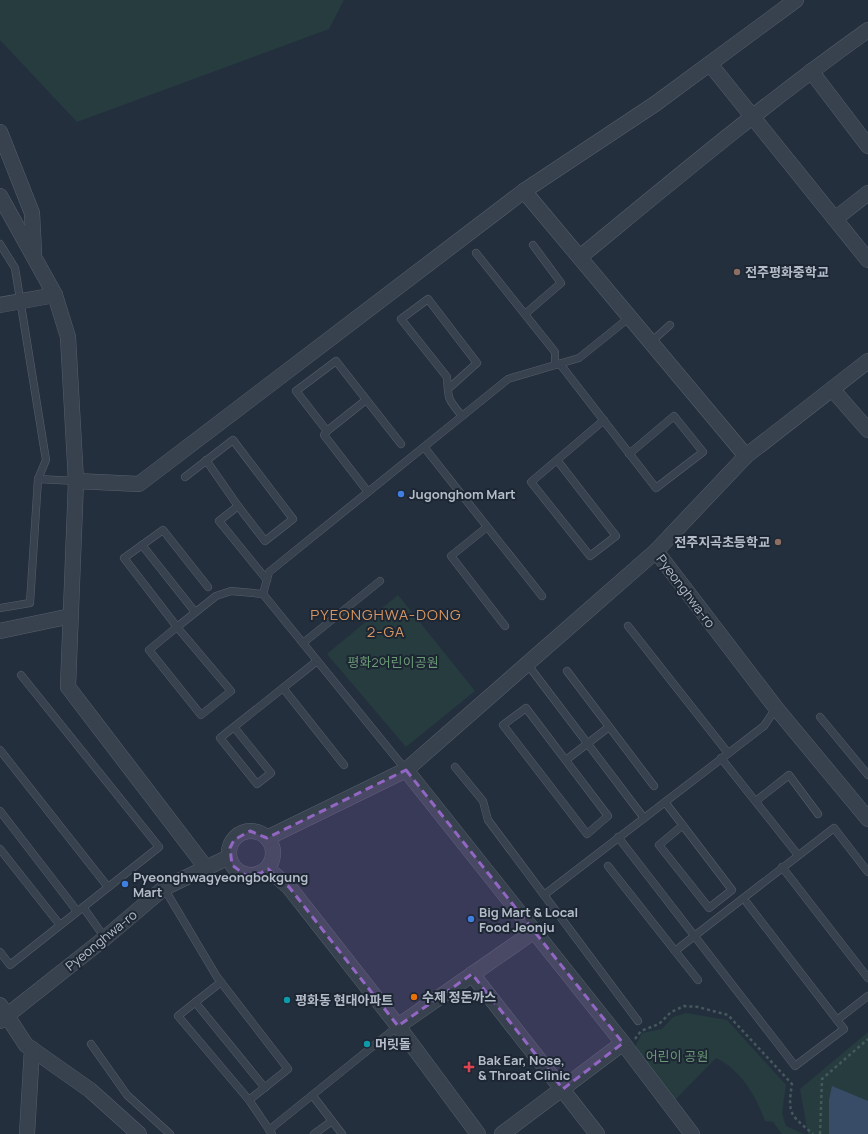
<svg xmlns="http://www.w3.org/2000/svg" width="868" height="1134" font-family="Manrope,'Noto Sans KR',sans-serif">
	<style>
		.green { fill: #263c3f }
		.water { fill: #394c67 }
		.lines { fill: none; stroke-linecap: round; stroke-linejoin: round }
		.lane-casing { stroke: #565f6c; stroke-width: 8 }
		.street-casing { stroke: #565f6c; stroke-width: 16 }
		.path { stroke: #44595c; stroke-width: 2.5; stroke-dasharray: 3 3; stroke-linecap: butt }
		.lane { stroke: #38414e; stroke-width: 7 }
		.street { stroke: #38414e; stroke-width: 15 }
		.marked { fill: #9266c3; fill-opacity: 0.2; stroke: #9266c3; stroke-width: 3; stroke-dasharray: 8 5; stroke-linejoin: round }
		.education-dot { fill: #8d6e63; stroke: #1d2633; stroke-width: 1.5 }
		.shop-dot { fill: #3f7fe0; stroke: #1d2633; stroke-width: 1.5 }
		.food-dot { fill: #e8710a; stroke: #1d2633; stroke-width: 1.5 }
		.culture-dot { fill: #0f9aa8; stroke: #1d2633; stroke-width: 1.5 }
		.health-dot { fill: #e0444e; stroke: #1d2633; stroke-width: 1.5 }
		.labels { text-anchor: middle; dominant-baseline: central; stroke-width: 4; stroke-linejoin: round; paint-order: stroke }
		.poi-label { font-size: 13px; font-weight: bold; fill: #b4bcc9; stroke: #1d2633; text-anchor: start }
		.street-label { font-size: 13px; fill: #b4bcc9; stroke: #1d2633 }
		.park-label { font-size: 13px; fill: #6b9a76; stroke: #1d2633 }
		.quarter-label { font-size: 15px; letter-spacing: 1px; fill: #d59563; stroke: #1d2633 }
	</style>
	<rect width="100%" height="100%" fill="#242f3e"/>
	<!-- green -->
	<g class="green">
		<polygon points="0,0 344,0 329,29 77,122 0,40"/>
		<polygon points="398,595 475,691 406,747 327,654"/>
		<path d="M686 1013 727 1020 786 1085 782 1113 786 1126 804 1134H782L773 1122 765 1121C756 1096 741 1070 716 1058L674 1101 634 1049 642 1033 662 1029 673 1017Z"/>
		<polygon points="868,1032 868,1134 808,1134 800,1089"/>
	</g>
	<!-- water -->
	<polygon class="water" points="832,1086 868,1101 868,1134 829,1134 829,1100"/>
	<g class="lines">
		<!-- lane casing -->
		<g class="lane-casing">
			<g id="lane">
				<polyline points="0,244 15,268 46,460 38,479 30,603 0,608"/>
				<polyline points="476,253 555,352 555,365"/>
				<polyline points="525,314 561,283 533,245"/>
				<polyline points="651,342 670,325"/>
				<path d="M560 364C592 405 624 447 656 488L703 452 674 416 629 454"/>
				<path d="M448 389 477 363 428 299 401 319 447 377C448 400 448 399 462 416"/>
				<polyline points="327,431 366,400"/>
				<polyline points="424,447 542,596"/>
				<polyline points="557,460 616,536 590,556 531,482 604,420"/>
				<polyline points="185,477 233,440 293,519 265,541 238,506 206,460"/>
				<polyline points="38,479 76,481"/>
				<polyline points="368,492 324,435 327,431 296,391 336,361 401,444"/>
				<polyline points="238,506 219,521 267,580"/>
				<polyline points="487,527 451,556 505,626"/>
				<polyline points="142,545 195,612"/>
				<polyline points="208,587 163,530 124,558 177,627 216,596 231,591 263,594"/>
				<polyline points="628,626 728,753"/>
				<polygon points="177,627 231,691 201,715 149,650"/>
				<polyline points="303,643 380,581"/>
				<polyline points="528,665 644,818"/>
				<polyline points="567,671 654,786"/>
				<polyline points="283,688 344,765"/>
				<polygon points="526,708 608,816 587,834 503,725"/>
				<polyline points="820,717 868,775"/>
				<polyline points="234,727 271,773 257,784 220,738 317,661"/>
				<polyline points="0,750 108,887"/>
				<polyline points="721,758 798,855"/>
				<polyline points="566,760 609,727"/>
				<polyline points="455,767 483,801 488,820 638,1021"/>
				<polyline points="406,770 263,594 269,572 508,379 579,358 630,317"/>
				<polyline points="756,801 789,775 818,814"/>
				<polyline points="665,802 732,890 709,908 659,845 683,825"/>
				<polyline points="0,811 77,911"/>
				<polyline points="618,837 795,1066 844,1029 747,903"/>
				<polyline points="0,849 60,925"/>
				<polyline points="608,866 698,980"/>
				<polyline points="782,867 868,978"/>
				<polyline points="164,888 217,977 288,1069 249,1100"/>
				<polyline points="544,895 764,726 776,708"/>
				<polyline points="83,907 105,938"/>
				<polyline points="675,951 834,828 868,872"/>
				<polyline points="0,952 10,965 159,847 21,675"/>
				<polyline points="221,982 178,1016 249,1100 272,1134"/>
				<polyline points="195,1002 265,1088"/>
				<polyline points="837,1020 868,996"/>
				<polyline points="91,1044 127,1095 170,1134"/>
				<polyline points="313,1096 342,1134"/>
				<polyline points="269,1130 398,1026"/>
				<polyline points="314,1134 332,1121"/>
			</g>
		</g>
		<!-- street casing -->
		<g class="street-casing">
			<g id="street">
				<polyline points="710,64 868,260"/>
				<polyline points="811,71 868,146"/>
				<polyline points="0,132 32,213 34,252"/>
				<polyline points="524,191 746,456"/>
				<polyline points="0,196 55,295 68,337 76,481 68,687 207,869"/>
				<polyline points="835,219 868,193"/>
				<path d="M580 257C675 179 768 101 868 30"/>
				<polyline points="0,305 55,295"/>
				<polyline points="832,389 868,430"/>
				<polyline points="76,481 139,484 524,191 655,104 796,0"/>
				<polyline points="656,551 776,708 868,819"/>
				<polyline points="0,631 71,616"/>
				<polyline points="406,770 623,1043 692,1134"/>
				<circle cx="251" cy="853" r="22"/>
				<polyline points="267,838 406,770 656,551 746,456 868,361"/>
				<polyline points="268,869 289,887 398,1026 478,1134"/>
				<polyline points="472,974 597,1134"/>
				<polyline points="0,1005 26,1045 90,1090 139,1134"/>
				<polyline points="0,1021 105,938 164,888 229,857"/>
				<polyline points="398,1026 533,932"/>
				<polyline points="27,1134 32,1049"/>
				<polyline points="502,1134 623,1043"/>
			</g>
		</g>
		<!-- path -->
		<g class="path">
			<path d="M635 1039 641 1031 659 1024 671 1012 684 1006 698 1007 728 1015 792 1084C787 1115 791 1115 813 1134"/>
			<polyline points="820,1134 822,1079 868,1039"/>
		</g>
		<!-- lane -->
		<use href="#lane" class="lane"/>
		<!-- street -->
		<use href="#street" class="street"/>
	</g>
	<!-- marked area -->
	<path class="marked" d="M406 770 623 1043 563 1089 472 974 398 1026 289 887 268 869 261 873 245 875 232 865 230 848 234 840 250 831 267 838Z"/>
	<!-- markers -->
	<g class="education-dot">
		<circle cx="737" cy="272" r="4"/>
		<circle cx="778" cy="542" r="4"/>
	</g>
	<g class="shop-dot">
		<circle cx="401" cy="494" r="4"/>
		<circle cx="125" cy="884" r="4"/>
		<circle cx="471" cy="919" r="4"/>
	</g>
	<circle class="food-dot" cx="414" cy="997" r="4"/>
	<g class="culture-dot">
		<circle cx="287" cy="1000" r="4"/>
		<circle cx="367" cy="1044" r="4"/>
	</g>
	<path class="health-dot" d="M467 1061h4v4h4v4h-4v4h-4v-4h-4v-4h4z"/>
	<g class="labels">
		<!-- poi labels -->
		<g class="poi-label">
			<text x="745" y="272">전주평화중학교</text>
			<text x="409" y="494">Jugonghom Mart</text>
			<text x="770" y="542" text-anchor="end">전주지곡초등학교</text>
			<text x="133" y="877">Pyeonghwagyeongbokgung<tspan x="133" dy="15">Mart</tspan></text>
			<text x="479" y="912">Big Mart &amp; Local<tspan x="479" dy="15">Food Jeonju</tspan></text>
			<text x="422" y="997">수제 정돈까스</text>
			<text x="295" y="1000">평화동 현대아파트</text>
			<text x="375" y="1044">머릿돌</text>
			<text x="478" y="1060">Bak Ear, Nose,<tspan x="478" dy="15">&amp; Throat Clinic</tspan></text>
		</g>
		<!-- street labels -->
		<g class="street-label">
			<text transform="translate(686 591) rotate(53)">Pyeonghwa-ro</text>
			<text transform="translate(101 940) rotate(-39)">Pyeonghwa-ro</text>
		</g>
		<!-- park labels -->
		<g class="park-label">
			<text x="393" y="662">평화2어린이공원</text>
			<text x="677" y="1056">어린이 공원</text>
		</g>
		<!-- quarter labels -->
		<g class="quarter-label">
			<text x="386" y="614">PYEONGHWA-DONG<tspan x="386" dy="17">2-GA</tspan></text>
		</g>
	</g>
</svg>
